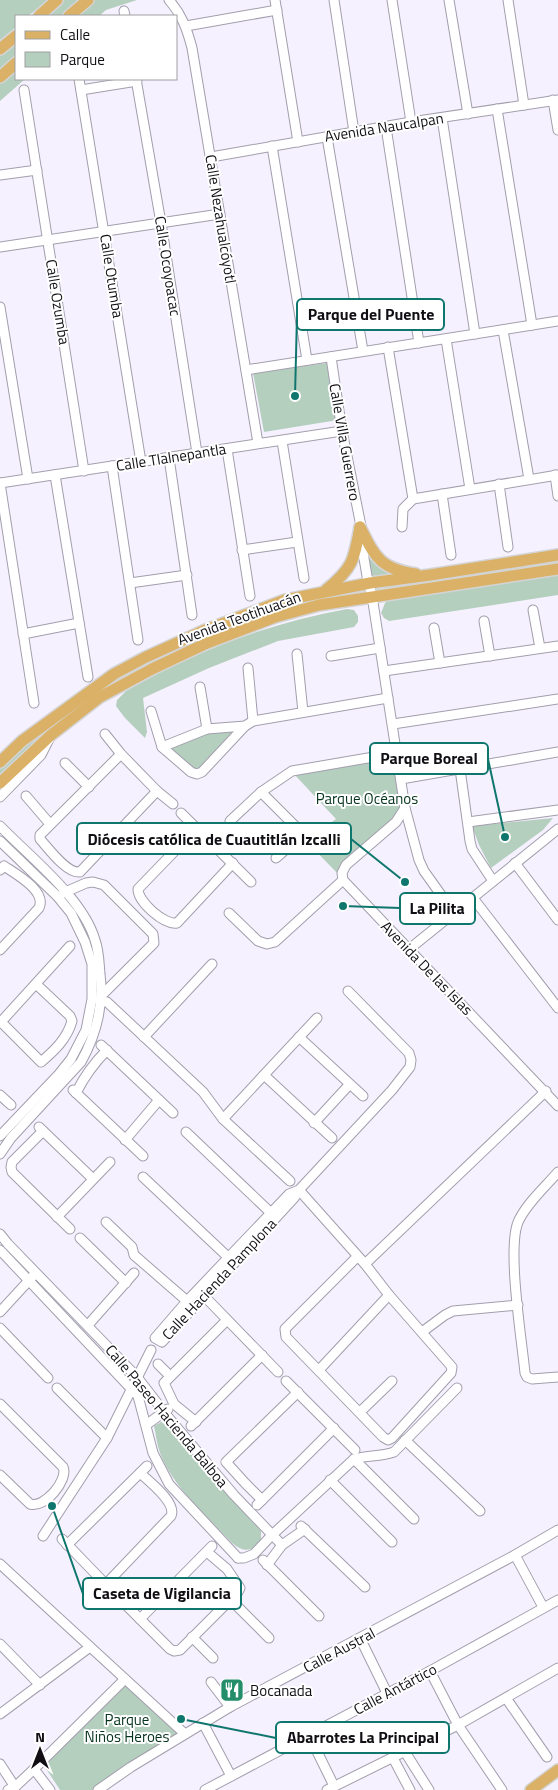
<svg xmlns="http://www.w3.org/2000/svg" width="558" height="1790" font-family="'Titillium Web',sans-serif">
	<style>
		.green { fill: #b5cfbf }
		.lines { fill: none; stroke-linecap: round; stroke-linejoin: round }
		.minor-casing { stroke: #a39ead; stroke-width: 11 }
		.major-casing { stroke: #d4d4d5; stroke-width: 14 }
		.minor { stroke: #fff; stroke-width: 9 }
		.major { stroke: #dab166; stroke-width: 11 }
		.labels { text-anchor: middle; dominant-baseline: central; stroke-width: 4; stroke-linejoin: round; paint-order: stroke }
		.street-label { font-size: 15px; fill: #110f14; stroke: #fff }
		.park-label { font-size: 15px; fill: #06331e; stroke: #fff }
		.poi-label { font-size: 15px; fill: #110f14; stroke: #fff; text-anchor: start }
		.leader { fill: none; stroke: #0f766e; stroke-width: 2 }
		.callout-dot { fill: #0f766e; stroke: #fff; stroke-width: 2 }
		.callout { fill: #fff; stroke: #0f766e; stroke-width: 2 }
		.callout-label { font-size: 16px; text-anchor: middle; font-weight: bold; fill: #110f14 }
	</style>
	<rect width="100%" height="100%" fill="#f5f1fe"/>
	<!-- green -->
	<g class="green">
		<polygon points="0,0 48,0 28,16 16,16 16,27 0,40"/>
		<polygon points="58,0 87,0 68,16 40,16"/>
		<polygon points="91,0 137,0 106,10 99,16 72,16"/>
		<polygon points="16,37 16,62 0,76 0,51"/>
		<polygon points="16,66 16,79 25,79 0,101 0,80"/>
		<polygon points="327,363 338,420 264,432 253,373"/>
		<polygon points="558,556 558,568 385,591 382,588 383,586"/>
		<polygon points="369,559 372,560 401,577 372,577"/>
		<polygon points="558,571 558,595 389,621 384,618 381,613 385,603 391,598"/>
		<polygon points="357,589 358,596 319,603 118,684 0,784 0,765 91,692 192,638 286,602"/>
		<path d="M347 609 354 610 358 616V622L354 627 278 641 209 668 143 698 147 732 145 738 125 718 116 706 117 700 126 691C195 651 269 623 347 609Z"/>
		<polygon points="238,729 202,772 191,772 168,747 208,731"/>
		<polygon points="398,755 407,815 340,876 306,841 336,819 293,773"/>
		<polygon points="553,818 543,830 491,868 479,845 472,826"/>
		<path d="M163 1421 170 1427 261 1531V1543C249 1552 243 1552 232 1543 208 1517 172 1486 160 1453 157 1445 156 1435 154 1426Z"/>
		<polygon points="127,1681 182,1733 130,1764 92,1790 60,1790 43,1764"/>
	</g>
	<g class="lines">
		<!-- minor casing -->
		<g class="minor-casing">
			<g id="minor">
				<path d="M169 0C182 15 187 29 192 48L258 443"/>
				<polyline points="275,0 298,142"/>
				<polyline points="334,0 354,132"/>
				<polyline points="392,0 411,122"/>
				<polyline points="449,0 468,114"/>
				<polyline points="508,0 524,105"/>
				<polyline points="124,11 125,16"/>
				<polyline points="186,26 277,10"/>
				<polyline points="79,79 141,462"/>
				<polyline points="136,79 161,223 197,453"/>
				<polyline points="24,90 84,471"/>
				<polyline points="81,90 137,81"/>
				<polyline points="553,100 558,130"/>
				<polyline points="497,109 532,325"/>
				<polyline points="442,118 475,334"/>
				<polyline points="386,127 419,343"/>
				<polyline points="327,137 363,351"/>
				<polyline points="272,146 307,360"/>
				<polyline points="211,157 411,122 558,100"/>
				<polyline points="0,175 37,170"/>
				<polyline points="0,247 220,214"/>
				<polyline points="0,307 28,479"/>
				<polyline points="503,330 529,479"/>
				<polyline points="446,339 470,489"/>
				<polyline points="388,347 413,499"/>
				<polyline points="331,357 342,431 362,531"/>
				<polyline points="246,370 558,321"/>
				<polyline points="282,441 304,578"/>
				<polyline points="227,449 250,596"/>
				<polyline points="169,458 192,615"/>
				<polyline points="112,466 138,640"/>
				<polyline points="55,475 88,677"/>
				<polyline points="555,475 558,496"/>
				<polyline points="0,483 342,431"/>
				<polyline points="0,483 34,703"/>
				<polyline points="499,484 508,547"/>
				<polyline points="442,494 451,555"/>
				<polyline points="413,499 558,475"/>
				<polyline points="402,527 403,509 413,499"/>
				<polyline points="360,535 367,576 372,596 405,808 419,860 424,871 454,913"/>
				<polyline points="242,550 297,542"/>
				<polyline points="130,583 187,575"/>
				<polyline points="533,610 540,648"/>
				<polyline points="484,621 490,656"/>
				<polyline points="434,628 440,663"/>
				<polyline points="23,634 79,623"/>
				<polyline points="297,654 303,712"/>
				<polyline points="331,656 380,648"/>
				<polyline points="248,668 253,721"/>
				<polyline points="384,671 558,646"/>
				<polyline points="200,687 207,729"/>
				<polyline points="151,711 162,747 191,772 197,774 202,772 245,726"/>
				<polyline points="393,724 558,699"/>
				<path d="M105 734 121 754 157 791 80 872C67 874 49 849 40 839V835L121 754"/>
				<polyline points="162,747 207,729 245,726 253,721 388,698"/>
				<polyline points="65,763 89,787"/>
				<polyline points="460,769 470,841 472,849 493,881"/>
				<polyline points="401,779 558,752"/>
				<polyline points="157,791 173,804"/>
				<path d="M261 792 295 826C299 840 286 849 276 858"/>
				<polyline points="26,796 50,824"/>
				<polyline points="0,797 41,755 49,739"/>
				<polyline points="405,808 396,822 346,865 342,873 343,880 558,1106"/>
				<polyline points="181,813 251,882"/>
				<polyline points="230,821 261,792 292,771 397,753"/>
				<polyline points="468,822 558,810"/>
				<path d="M0 826C30 857 83 898 95 940 99 951 99 963 100 974 104 1006 96 1035 81 1062L11 1138 0 1154"/>
				<path d="M197 828 138 889C138 902 164 925 177 923L233 863"/>
				<polyline points="0,841 57,896 71,913 85,942 92,964 92,999 86,1030 71,1059 59,1074 0,1136"/>
				<polyline points="515,863 558,920"/>
				<path d="M0 870 4 866C16 874 47 891 39 908L0 950"/>
				<polyline points="63,893 86,883 93,882 104,885 153,934 154,943 101,996"/>
				<polyline points="473,898 558,1008"/>
				<polyline points="229,913 258,941 267,944 275,942 343,880"/>
				<polyline points="408,950 558,829"/>
				<polyline points="101,1001 107,1002 203,1092 223,1119 290,1181"/>
				<path d="M1 1022 41 1062C54 1051 67 1039 72 1021L70 1016 36 984"/>
				<polyline points="0,1023 70,946"/>
				<polyline points="144,1037 212,964"/>
				<polyline points="299,1037 363,1096"/>
				<polyline points="101,1045 173,1113"/>
				<polyline points="264,1075 332,1138"/>
				<polyline points="73,1090 143,1156"/>
				<path d="M76 1093C84 1077 94 1063 107 1050"/>
				<polyline points="0,1095 11,1105"/>
				<polyline points="223,1119 317,1018"/>
				<polyline points="314,1123 349,1085"/>
				<polyline points="39,1127 93,1179"/>
				<polyline points="43,1131 12,1162 11,1167 12,1172 70,1229"/>
				<polyline points="186,1132 271,1213"/>
				<polyline points="125,1140 159,1100"/>
				<path d="M558 1172C545 1187 528 1202 519 1220 506 1245 522 1341 525 1373L527 1377 532 1379 558 1377"/>
				<polyline points="143,1177 229,1258"/>
				<polyline points="299,1190 289,1194 187,1301 155,1338 162,1342 294,1198 299,1190 392,1090 410,1067 411,1060 409,1053 348,991"/>
				<polyline points="299,1190 365,1264 389,1295 452,1367 451,1373 392,1438 388,1440 383,1437 286,1337 285,1329 358,1256"/>
				<polyline points="57,1217 110,1162"/>
				<polyline points="106,1222 132,1247 134,1255 187,1301"/>
				<polyline points="0,1234 8,1244 137,1377 168,1417 234,1495 282,1545"/>
				<polyline points="80,1238 126,1283"/>
				<polyline points="0,1250 138,1396 153,1453 169,1484 238,1558"/>
				<polyline points="365,1264 546,1091"/>
				<polyline points="209,1301 278,1372"/>
				<polyline points="0,1312 33,1276"/>
				<polyline points="88,1325 134,1273"/>
				<polyline points="0,1328 48,1378"/>
				<polyline points="422,1332 445,1315 453,1311 518,1305"/>
				<polyline points="158,1364 170,1376"/>
				<polyline points="319,1370 389,1295"/>
				<polyline points="286,1381 355,1450"/>
				<polyline points="57,1388 107,1438"/>
				<path d="M0 1404 63 1467C69 1480 44 1509 30 1504L0 1475"/>
				<polyline points="360,1412 392,1381"/>
				<polyline points="196,1422 174,1404 164,1383 227,1320"/>
				<polyline points="146,1425 168,1409"/>
				<polyline points="191,1426 262,1355"/>
				<polyline points="405,1440 480,1511"/>
				<polyline points="354,1459 414,1519"/>
				<polyline points="330,1480 392,1542"/>
				<polyline points="262,1500 245,1483 226,1462 298,1392"/>
				<polyline points="257,1505 334,1428"/>
				<polyline points="301,1526 365,1587"/>
				<polyline points="43,1536 107,1438 151,1350"/>
				<polyline points="62,1539 118,1597"/>
				<polyline points="67,1545 147,1466"/>
				<polyline points="515,1555 543,1607"/>
				<path d="M238 1558H244L254 1554 271 1536 354 1459C367 1455 380 1457 394 1452L457 1388"/>
				<polyline points="263,1560 319,1616"/>
				<polyline points="0,1564 185,1734"/>
				<polyline points="267,1565 282,1545 305,1529"/>
				<path d="M106 1584 171 1516C177 1503 150 1482 140 1473"/>
				<polyline points="230,1599 269,1638"/>
				<polyline points="127,1606 170,1649 174,1651 180,1650 238,1592 240,1588 227,1569 207,1552"/>
				<polyline points="140,1619 212,1546"/>
				<polyline points="192,1637 213,1658"/>
				<polyline points="360,1638 387,1693"/>
				<polyline points="0,1644 40,1685"/>
				<polyline points="430,1671 458,1725 502,1790"/>
				<polyline points="211,1682 230,1707"/>
				<polyline points="506,1698 547,1757"/>
				<polyline points="0,1714 90,1647"/>
				<polyline points="203,1723 231,1776"/>
				<polyline points="309,1735 334,1786"/>
				<polyline points="405,1752 429,1790"/>
				<polyline points="393,1758 410,1790"/>
				<polyline points="0,1764 15,1787"/>
				<polyline points="34,1769 50,1790"/>
				<polyline points="8,1790 15,1787 34,1769 125,1679"/>
				<polyline points="98,1790 131,1767 230,1707 515,1555 558,1530"/>
				<polyline points="205,1790 430,1671 558,1600"/>
				<polyline points="327,1790 458,1725 558,1668"/>
			</g>
		</g>
		<!-- major casing -->
		<g class="major-casing">
			<g id="major">
				<polyline points="39,16 57,0"/>
				<polyline points="69,16 88,0"/>
				<polyline points="0,49 16,36"/>
				<polyline points="0,77 16,63"/>
				<path d="M360 527C375 557 380 569 416 574"/>
				<path d="M326 590C353 568 354 560 360 527"/>
				<polyline points="0,762 22,741 114,674 146,657 203,631 285,600 370,583 430,575 558,555"/>
				<polyline points="0,783 51,735 100,697 152,669 207,643 275,617 319,605 558,569"/>
				<polyline points="531,1790 558,1770"/>
			</g>
		</g>
		<!-- minor -->
		<use href="#minor" class="minor"/>
		<!-- major -->
		<use href="#major" class="major"/>
	</g>
	<!-- icons -->
	<defs>
		<g id="restaurant-square" transform="scale(1.25)"><rect x="-9" y="-9" width="18" height="18" rx="4" fill="#248d6a" stroke="#fff"/><path d="M-5-6h1v4h1v-4h1v4h1v-4h1v5L-1.5 .5V6h-2V.5L-5-1ZM5-6V6H3V1.5H1.5Q1.5-4 5-6Z" fill="#fff"/></g>
	</defs>
	<g fill-rule="evenodd">
		<use href="#restaurant-square" x="232" y="1690"/>
	</g>
	<g class="labels">
		<!-- street labels -->
		<g class="street-label">
			<text transform="translate(384 127) rotate(-9)">Avenida Naucalpan</text>
			<text transform="translate(221 219) rotate(81)">Calle Nezahualcóyotl</text>
			<text transform="translate(168 266) rotate(81)">Calle Ocoyoacac</text>
			<text transform="translate(112 276) rotate(81)">Calle Otumba</text>
			<text transform="translate(58 302) rotate(81)">Calle Ozumba</text>
			<text transform="translate(345 442) rotate(80)">Calle Villa Guerrero</text>
			<text transform="translate(171 457) rotate(-9)">Calle Tlalnepantla</text>
			<text transform="translate(239 618) rotate(-20)">Avenida Teotihuacán</text>
			<text transform="translate(427 968) rotate(46)">Avenida De las Islas</text>
			<text transform="translate(219 1279) rotate(-47)">Calle Hacienda Pamplona</text>
			<text transform="translate(167 1416) rotate(50)">Calle Paseo Hacienda Balboa</text>
			<text transform="translate(339 1650) rotate(-28)">Calle Austral</text>
			<text transform="translate(395 1689) rotate(-28)">Calle Antártico</text>
		</g>
		<!-- park labels -->
		<g class="park-label">
			<text x="367" y="798">Parque Océanos</text>
			<text x="127" y="1719">Parque<tspan x="127" dy="17">Niños Heroes</tspan></text>
		</g>
		<!-- poi labels -->
		<g class="poi-label">
			<text x="250" y="1690">Bocanada</text>
		</g>
	</g>
	<!-- callouts -->
	<path class="leader" d="M295 396L297 315M505 837L488 759M405 882L351 839M343 906L400 908M52 1506L83 1594M181 1719L276 1738"/>
	<g class="callout-dot">
		<circle cx="295" cy="396" r="5"/>
		<circle cx="505" cy="837" r="5"/>
		<circle cx="405" cy="882" r="5"/>
		<circle cx="343" cy="906" r="5"/>
		<circle cx="52" cy="1506" r="5"/>
		<circle cx="181" cy="1719" r="5"/>
	</g>
	<g class="callout">
		<rect x="297" y="299" width="147" height="31" rx="5"/>
		<rect x="370" y="743" width="118" height="31" rx="5"/>
		<rect x="77" y="823" width="274" height="31" rx="5"/>
		<rect x="400" y="893" width="75" height="31" rx="5"/>
		<rect x="83" y="1578" width="158" height="31" rx="5"/>
		<rect x="276" y="1722" width="173" height="31" rx="5"/>
	</g>
	<g class="callout-label">
		<text x="371" y="320">Parque del Puente</text>
		<text x="429" y="764">Parque Boreal</text>
		<text x="214" y="845">Diócesis católica de Cuautitlán Izcalli</text>
		<text x="437" y="914">La Pilita</text>
		<text x="162" y="1599">Caseta de Vigilancia</text>
		<text x="363" y="1743">Abarrotes La Principal</text>
	</g>
	<!-- legend -->
	<rect x="15" y="15" width="162" height="65" fill="#ffffff" stroke="#a09fa1"/>
	<rect x="25" y="31" width="25" height="8" fill="#dab166" stroke="#a09fa1"/>
	<text x="60" y="40" font-size="15" fill="#110f14">Calle</text>
	<rect x="25" y="52" width="25" height="15" fill="#b5cfbf" stroke="#a09fa1"/>
	<text x="60" y="65" font-size="15" fill="#110f14">Parque</text>
	<!-- north arrow -->
	<g transform="translate(40 1750)" stroke="#ffffff" stroke-width="4" paint-order="stroke">
	<path d="M0-4L9 19L0 12L-9 19Z" fill="#110f14"/>
	<text y="-8" font-size="14" font-weight="bold" text-anchor="middle" fill="#110f14">N</text>
	</g>
</svg>
